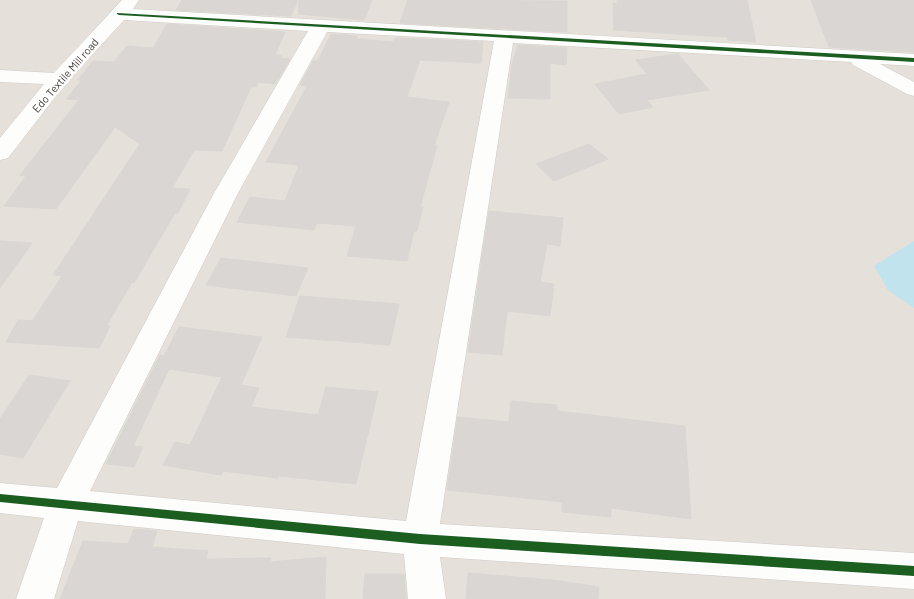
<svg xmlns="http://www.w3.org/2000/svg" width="914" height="599" font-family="Barlow,sans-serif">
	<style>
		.residential { fill: #e5e0da }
		.water { fill: #c0e3ed }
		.building { fill: #dad6d3; stroke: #dad6d2 }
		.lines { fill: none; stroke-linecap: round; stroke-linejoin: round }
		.minor-casing { stroke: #cecbc8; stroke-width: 1 }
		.minor { fill: #fdfdfc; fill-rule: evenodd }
		.cycleway-casing { stroke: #fff; stroke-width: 3 }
		.cycleway { fill: #1b5e20; fill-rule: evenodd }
		.labels { text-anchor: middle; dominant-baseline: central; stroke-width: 5; stroke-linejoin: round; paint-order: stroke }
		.far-street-label { font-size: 11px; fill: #483f38; stroke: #fff }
	</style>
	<rect width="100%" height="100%" fill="#f2efec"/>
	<!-- residential -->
	<rect class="residential" x="0" y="0" width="914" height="599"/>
	<!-- water -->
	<polygon class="water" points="914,241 914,308 888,290 874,266"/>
	<!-- building -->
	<g class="building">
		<polygon points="182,0 298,0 291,16 176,10"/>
		<polygon points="299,0 372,0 364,20 298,14"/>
		<polygon points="408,0 567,1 567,32 400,23"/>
		<polygon points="617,0 747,0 756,42 728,40 727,37 614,30 613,3 617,4"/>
		<polygon points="811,0 914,0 914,52 829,47"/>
		<polygon points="167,24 285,32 275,55 281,55 280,58 290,59 275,84 258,82 256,87 251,87 222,151 194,150 172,188 190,189 178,213 175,213 134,283 132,282 107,325 110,326 99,348 6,342 18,320 32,321 62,276 53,275 140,144 115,127 56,209 4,206 26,176 20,175 79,100 66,99 82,80 78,80 93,61 114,62 127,46 153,48"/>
		<polygon points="331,34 357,36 356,39 393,42 395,38 483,42 481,63 420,60 407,97 449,102 434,146 437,146 420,207 423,207 417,231 414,231 407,261 347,256 356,226 317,223 314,230 237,222 250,197 285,201 299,165 266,162 307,86 300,85 313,61 318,61"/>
		<polygon points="518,45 567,48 566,65 550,63 550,99 508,98 512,64"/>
		<polygon points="678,54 709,90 647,100 653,107 619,114 595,84 647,74 636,60"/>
		<polygon points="589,144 608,159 554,181 536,164"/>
		<polygon points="489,211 563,218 560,246 547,244 540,282 554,284 550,316 507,311 502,355 468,352"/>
		<polygon points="0,241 32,243 0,288"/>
		<polygon points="221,258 308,268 296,296 206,285"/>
		<polygon points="300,296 399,304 390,345 286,337"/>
		<polygon points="179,327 262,337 241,385 259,388 251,407 318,415 326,387 378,392 356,484 279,476 278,478 223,471 221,475 163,465 175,442 190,445 222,377 169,369 133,446 143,447 134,467 106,464 160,355 164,356"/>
		<polygon points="29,375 70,381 23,458 0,454 0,419"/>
		<polygon points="511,401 557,405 557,411 685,426 691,519 611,508 611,517 562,512 562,502 447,490 458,417 509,422"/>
		<polygon points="134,529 157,531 152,547 208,551 206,559 271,558 270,562 326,557 325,599 60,599 83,541 128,544"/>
		<polygon points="468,573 553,580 599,587 598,599 466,599"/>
		<polygon points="365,574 404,574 406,599 363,599"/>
	</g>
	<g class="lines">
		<!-- minor casing -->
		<g class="minor-casing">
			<path id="minor" d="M122 0H139L133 9 914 54V66L880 64 914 82V96L907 94 853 65 851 62 513 43 440 524 914 553V589L440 557 446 599H408L404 554 78 521 54 599H16L44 518 0 513V483L57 488 213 195 308 31 124 20 66 83 8 158 0 160V138L44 84 0 82V70L54 73ZM327 32 494 41 406 521 90 491 237 195Z"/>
		</g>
		<!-- minor -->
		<use href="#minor" class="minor"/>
		<!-- cycleway casing -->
		<g class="cycleway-casing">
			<g id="cycleway">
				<polygon points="117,13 914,58 914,62 119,15 117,14"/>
				<polygon points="0,494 420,534 914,566 914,576 420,544 0,502"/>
			</g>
		</g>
		<!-- cycleway -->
		<use href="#cycleway" class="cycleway"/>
	</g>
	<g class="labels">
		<!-- far-street labels -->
		<g class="far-street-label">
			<text transform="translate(65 75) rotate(-49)">Edo Textile Mill road</text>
		</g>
	</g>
</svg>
